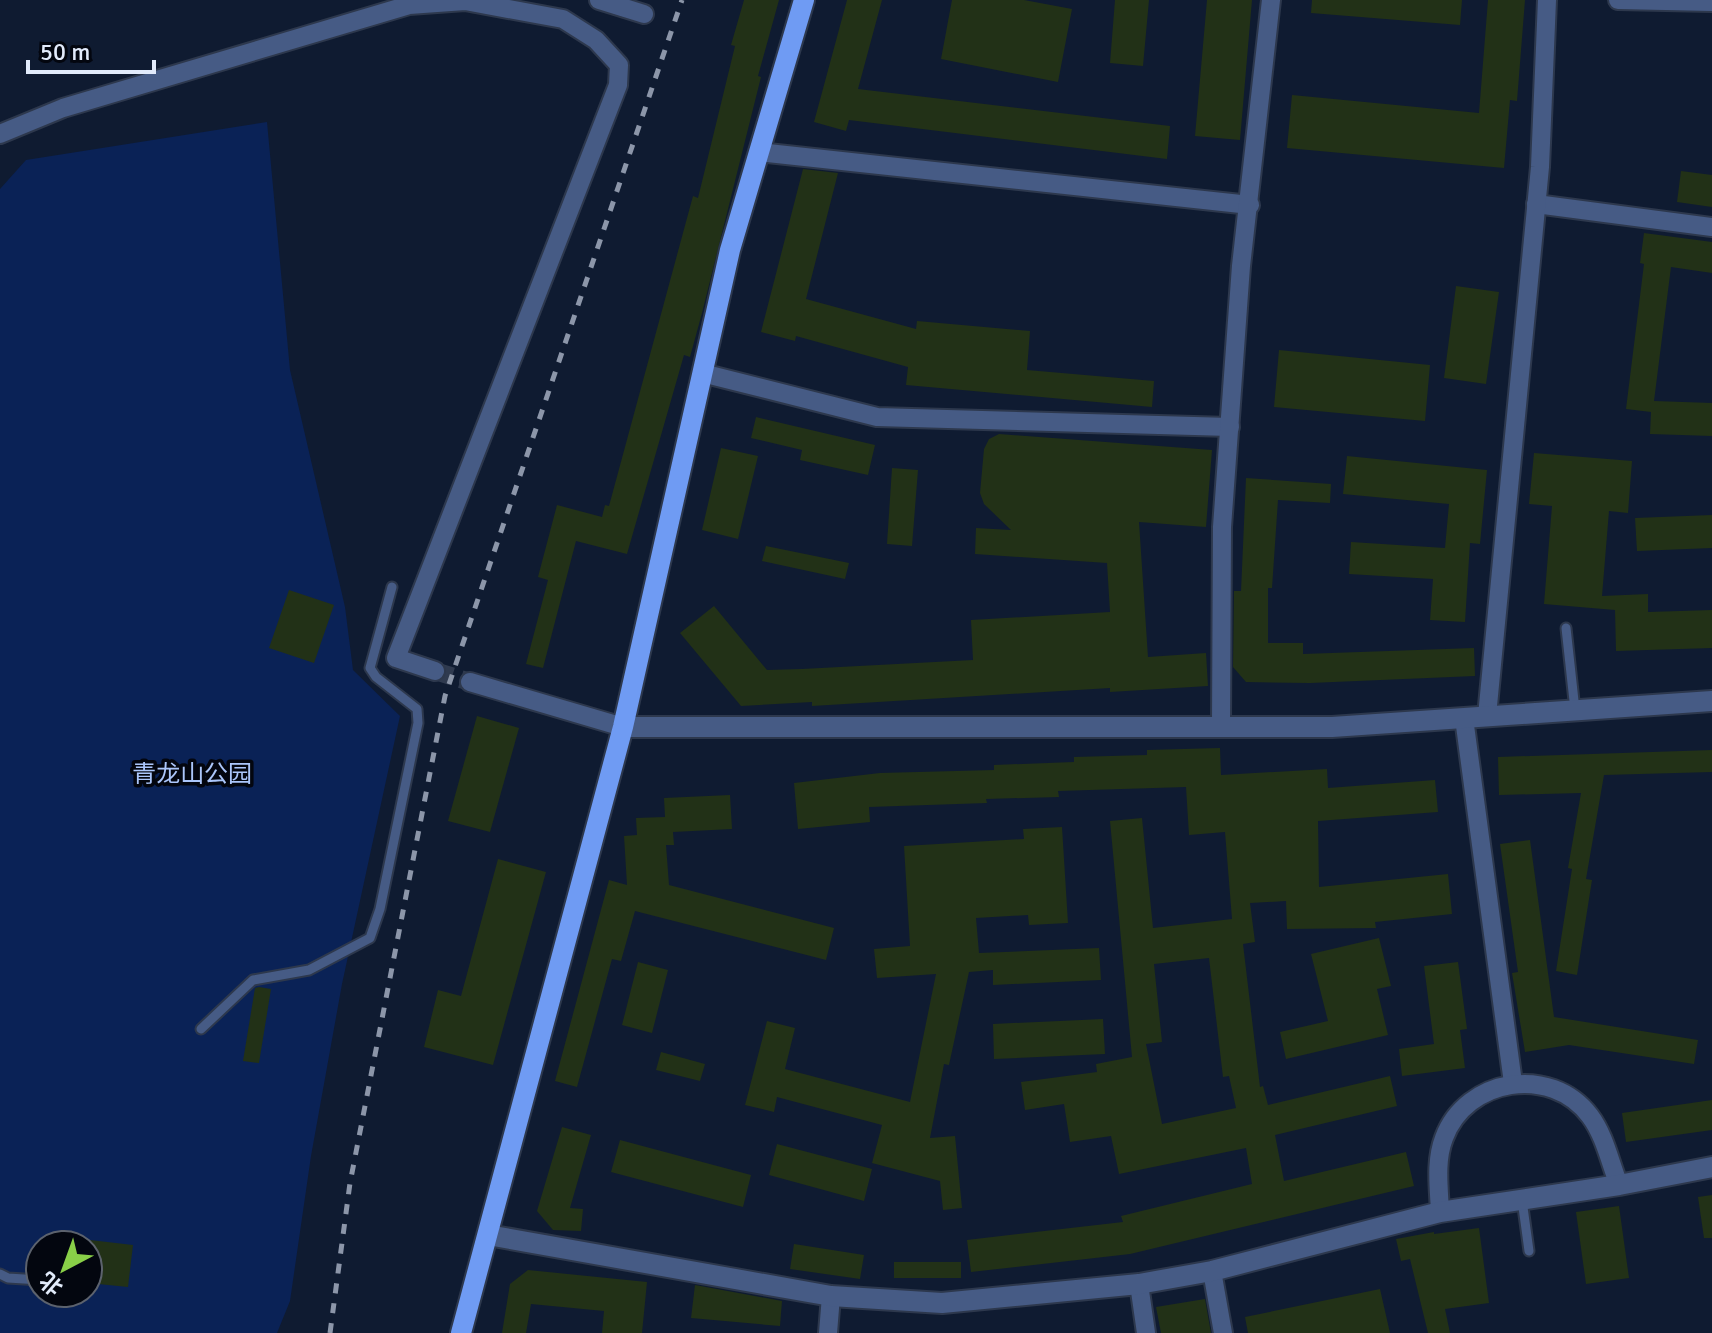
<svg xmlns="http://www.w3.org/2000/svg" width="1712" height="1333" font-family="Signika,'Noto Sans SC',sans-serif">
	<style>
		.green { fill: #0a2256; fill-rule: evenodd }
		.building { fill: #223117; fill-rule: evenodd }
		.lines { fill: none; stroke-linecap: round; stroke-linejoin: round }
		.minor-tunnel { stroke: #2f3a4f; stroke-width: 18; stroke-dasharray: 18 9; stroke-linecap: butt }
		.service-casing { stroke: #2d384d; stroke-width: 13 }
		.minor-casing { stroke: #2d384d; stroke-width: 22 }
		.tertiary-casing { stroke: #2d384d; stroke-width: 24 }
		.primary-casing { stroke: #2d384d; stroke-width: 24 }
		.service { stroke: #465b85; stroke-width: 9 }
		.minor { stroke: #465b85; stroke-width: 18 }
		.tertiary { stroke: #465b85; stroke-width: 20 }
		.primary { stroke: #6f9bf3; stroke-width: 20 }
		.rail { stroke: #8c96a9; stroke-width: 5; stroke-dasharray: 10 10; stroke-linecap: butt }
		.labels { text-anchor: middle; dominant-baseline: central; stroke-width: 7; stroke-linejoin: round; paint-order: stroke }
		.park-label { font-size: 24px; fill: #abc6fa; stroke: #03060f }
	</style>
	<rect width="100%" height="100%" fill="#0f1b31"/>
	<!-- green -->
	<path class="green" d="M267 122 290 370 345 607 353 670 400 716 342 984 311 1156 290 1301 277 1333H0V189L26 160ZM40 1245H88V1293H40Z"/>
	<!-- building -->
	<g class="building">
		<polygon points="744,0 779,0 758,76 761,77 702,313 690,357 684,355 627,554 576,541 543,668 526,664 548,580 538,577 557,505 602,517 605,505 609,506 693,196 698,198 735,46 731,45"/>
		<polygon points="847,0 882,0 858,89 1170,126 1167,159 849,120 846,131 814,122"/>
		<polygon points="952,0 1024,0 1072,9 1058,82 941,59"/>
		<polygon points="1115,0 1149,0 1143,66 1110,63"/>
		<polygon points="1207,0 1252,0 1240,140 1195,136"/>
		<polygon points="1312,0 1462,0 1460,25 1311,13"/>
		<polygon points="1488,0 1525,0 1517,101 1510,100 1504,168 1287,148 1292,95 1479,113"/>
		<polygon points="803,169 838,173 806,299 916,329 917,321 1030,331 1027,370 1154,381 1152,407 906,385 908,367 796,336 795,341 761,332"/>
		<polygon points="1681,171 1712,175 1712,207 1677,202"/>
		<polygon points="1644,233 1712,242 1712,273 1671,267 1654,401 1712,403 1712,436 1650,434 1651,412 1626,409 1644,264 1640,263"/>
		<polygon points="1456,286 1499,292 1486,384 1444,378"/>
		<polygon points="1279,350 1430,365 1425,421 1274,407"/>
		<polygon points="756,417 875,445 868,475 800,460 802,450 751,438"/>
		<polygon points="999,434 1212,450 1206,527 1139,522 1148,657 1206,653 1208,686 1110,692 1110,688 812,706 812,702 741,706 680,633 714,606 767,670 802,669 973,660 971,620 1110,612 1107,563 975,554 976,528 1011,530 984,504 980,493 984,449 989,439"/>
		<polygon points="721,448 758,456 738,539 702,530"/>
		<polygon points="1534,453 1632,461 1628,513 1609,511 1602,596 1648,594 1648,612 1712,610 1712,648 1616,651 1615,610 1544,604 1552,506 1529,504"/>
		<polygon points="1347,456 1487,470 1480,544 1470,543 1465,622 1430,620 1433,579 1349,574 1351,542 1445,548 1449,504 1343,494"/>
		<polygon points="892,468 918,470 912,546 887,544"/>
		<polygon points="1246,478 1331,484 1330,503 1278,500 1272,588 1268,588 1268,643 1303,643 1303,654 1474,648 1475,676 1310,683 1246,682 1233,667 1234,591 1241,591"/>
		<polygon points="1712,515 1712,548 1637,551 1635,518"/>
		<polygon points="766,546 849,563 845,579 762,561"/>
		<polygon points="289,590 334,605 314,663 269,648"/>
		<polygon points="477,716 519,728 490,832 448,821"/>
		<path d="M1220 748 1221 775 1327 769 1328 788 1435 780 1438 812 1318 821 1319 887 1448 874 1452 914 1375 922 1376 928 1287 929 1286 901 1250 903 1255 942 1243 944 1260 1087 1263 1086 1268 1105 1390 1076 1397 1106 1275 1135 1284 1181 1406 1152 1414 1186 1130 1254 971 1272 967 1240 1123 1222 1121 1216 1252 1184 1246 1148 1119 1174 1111 1136 1070 1142 1064 1104 1025 1110 1021 1082 1097 1072 1096 1064 1132 1057 1110 821 1142 818 1153 928 1232 919 1225 832 1189 835 1186 787 1058 791 1059 797 986 799 987 803 869 807 870 822 798 829 794 783 880 773 994 770V765L1074 762V757L1147 755V750ZM1209 958 1223 1077 1229 1076 1236 1108 1162 1124 1146 1044 1162 1042 1154 964Z"/>
		<polygon points="1712,750 1712,772 1604,775 1586,879 1592,880 1577,975 1556,971 1572,869 1568,868 1581,793 1499,795 1498,757"/>
		<polygon points="730,795 732,829 673,832 674,845 666,845 669,885 834,928 826,960 635,911 621,961 612,959 577,1087 555,1081 609,880 627,885 624,836 637,835 636,818 665,817 664,798"/>
		<polygon points="1062,827 1068,923 1029,925 1028,915 976,918 979,953 1099,948 1101,980 993,985 993,970 969,972 949,1065 944,1064 930,1138 955,1136 962,1208 943,1210 940,1181 872,1163 882,1125 777,1097 774,1112 745,1105 767,1021 795,1028 785,1069 910,1102 936,974 877,978 874,949 910,946 904,846 1024,839 1023,829"/>
		<polygon points="1530,840 1554,1017 1698,1040 1694,1064 1569,1045 1525,1052 1512,973 1518,972 1500,844"/>
		<polygon points="498,859 546,872 493,1065 424,1047 438,990 461,996"/>
		<polygon points="1379,938 1391,986 1377,989 1388,1035 1286,1059 1280,1032 1328,1021 1311,954"/>
		<polygon points="638,962 668,970 652,1033 622,1025"/>
		<polygon points="1458,962 1467,1029 1460,1030 1465,1068 1402,1076 1399,1049 1434,1044 1424,966"/>
		<polygon points="259,987 271,989 259,1063 243,1061 255,988"/>
		<polygon points="1103,1019 1105,1054 994,1059 993,1024"/>
		<polygon points="661,1052 705,1064 700,1081 656,1070"/>
		<polygon points="1712,1100 1712,1130 1626,1142 1622,1113"/>
		<polygon points="562,1127 591,1135 570,1208 583,1209 581,1231 553,1230 537,1211"/>
		<polygon points="620,1140 751,1175 743,1207 611,1172"/>
		<polygon points="777,1144 872,1169 864,1201 769,1175"/>
		<polygon points="1712,1195 1712,1238 1704,1238 1698,1197"/>
		<polygon points="1619,1206 1629,1278 1586,1284 1576,1212"/>
		<polygon points="1479,1228 1489,1303 1445,1309 1450,1333 1428,1333 1410,1259 1401,1261 1396,1239 1434,1232 1434,1234"/>
		<polygon points="90,1240 133,1245 128,1287 88,1283"/>
		<polygon points="794,1244 864,1255 860,1279 790,1269"/>
		<rect x="894" y="1262" width="67" height="16"/>
		<polygon points="528,1270 647,1282 642,1333 602,1333 604,1311 531,1304 526,1333 502,1333 510,1284"/>
		<polygon points="695,1285 782,1301 780,1326 691,1318"/>
		<polygon points="1380,1289 1390,1333 1248,1333 1245,1317"/>
		<polygon points="1205,1299 1211,1333 1161,1333 1156,1307"/>
	</g>
	<g class="lines">
		<!-- minor-tunnel -->
		<polyline class="minor-tunnel" points="435,671 470,682"/>
		<!-- service casing -->
		<g class="service-casing">
			<g id="service">
				<polyline points="1566,628 1575,710"/>
				<polyline points="201,1029 253,980 309,970 370,938 380,909 418,723 417,709 376,677 370,668 392,587"/>
				<polyline points="1522,1200 1529,1251"/>
				<polyline points="0,1274 8,1278 40,1280"/>
			</g>
		</g>
		<!-- minor casing -->
		<g class="minor-casing">
			<g id="minor">
				<polyline points="599,0 644,14"/>
				<polyline points="1618,0 1712,2"/>
				<polyline points="0,134 63,108 409,5 465,1 563,19 596,40 619,65 618,85 396,658 435,671"/>
				<polyline points="759,152 1250,205"/>
				<polyline points="1536,204 1712,227"/>
				<polyline points="702,373 877,417 1230,427"/>
				<polyline points="470,682 623,727"/>
				<polyline points="1487,716 1540,167 1547,0"/>
				<polyline points="1464,718 1513,1083"/>
				<polyline points="1221,725 1222,527 1241,266 1271,0"/>
				<path d="M1440 1212C1439 1188 1435 1161 1444 1138 1466 1078 1551 1064 1590 1116 1605 1136 1610 1163 1619 1185"/>
				<polyline points="1212,1271 1223,1333"/>
				<polyline points="1139,1284 1146,1333"/>
				<polyline points="828,1333 831,1296"/>
			</g>
		</g>
		<!-- tertiary casing -->
		<g class="tertiary-casing">
			<g id="tertiary">
				<polyline points="623,727 1332,727 1712,701"/>
				<polyline points="488,1235 831,1296 942,1303 1139,1284 1212,1271 1440,1212 1619,1185 1712,1167"/>
			</g>
		</g>
		<!-- primary casing -->
		<g class="primary-casing">
			<polyline id="primary" points="461,1333 623,727 730,250 804,0"/>
		</g>
		<!-- service -->
		<use href="#service" class="service"/>
		<!-- minor -->
		<use href="#minor" class="minor"/>
		<!-- tertiary -->
		<use href="#tertiary" class="tertiary"/>
		<!-- primary -->
		<use href="#primary" class="primary"/>
		<!-- rail -->
		<polyline class="rail" points="330,1333 350,1183 445,696 682,0"/>
	</g>
	<g class="labels">
		<!-- park labels -->
		<g class="park-label">
			<text x="192" y="774">青龙山公园</text>
		</g>
	</g>
	<!-- north arrow -->
	<g transform="translate(64 1269) rotate(221)"><circle r="38" fill="#03060f" stroke="#5c626d" stroke-width="2"/>
	<path d="M0-6L14 30L0 20L-14 30Z" fill="#89cf48"/>
	<text y="-12" font-size="22" font-weight="bold" text-anchor="middle" fill="#e2ebfb">北</text>
	</g>
	<!-- scale -->
	<path d="M28 60v12h126v-12" fill="none" stroke="#e2ebfb" stroke-width="4"/>
	<text x="40" y="60" font-size="24" fill="#e2ebfb" stroke="#03060f" stroke-width="6" paint-order="stroke">50 m</text>
</svg>
